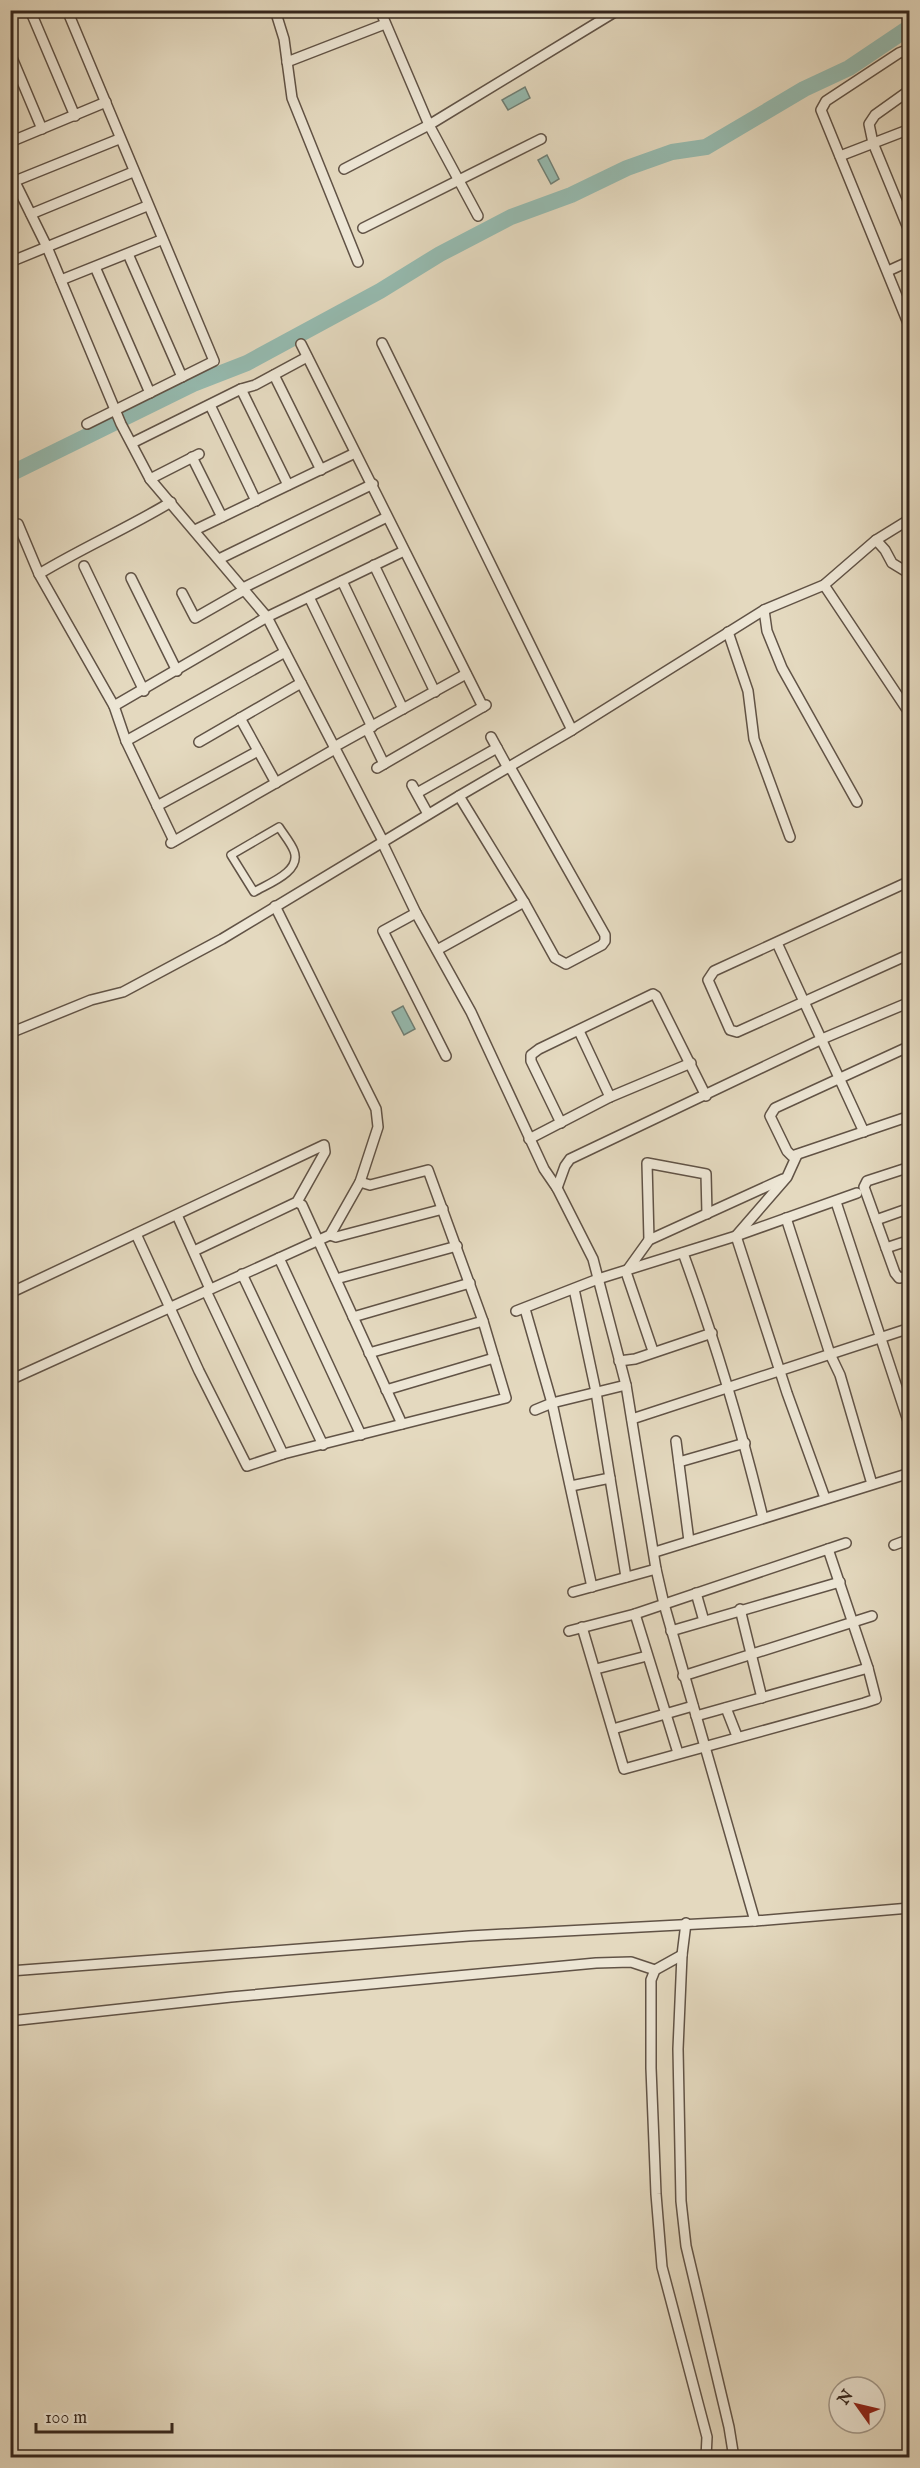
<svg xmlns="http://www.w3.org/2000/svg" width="920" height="2468" font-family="'IM FELL English',serif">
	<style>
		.water { fill: #95baaf; stroke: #6f7f75; stroke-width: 1.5 }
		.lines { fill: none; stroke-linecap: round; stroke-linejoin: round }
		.river { stroke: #95baaf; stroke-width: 16 }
		.pedestrian-casing { stroke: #615346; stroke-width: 10 }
		.minor-casing { stroke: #615346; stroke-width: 12 }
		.pedestrian { stroke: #ede6d5; stroke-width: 7 }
		.minor { stroke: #ede6d5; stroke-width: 9 }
	</style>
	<rect width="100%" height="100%" fill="#e4d9bf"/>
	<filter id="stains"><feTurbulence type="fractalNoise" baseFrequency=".00333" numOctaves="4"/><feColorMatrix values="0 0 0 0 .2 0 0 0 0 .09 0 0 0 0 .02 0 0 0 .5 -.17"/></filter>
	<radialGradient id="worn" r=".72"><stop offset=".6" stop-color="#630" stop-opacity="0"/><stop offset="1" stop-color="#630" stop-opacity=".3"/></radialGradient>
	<!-- water -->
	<g class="water">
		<polygon points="525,87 530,98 508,110 502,100"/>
		<polygon points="547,155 559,179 551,184 538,160"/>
		<polygon points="403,1006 415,1029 404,1035 392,1012"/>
	</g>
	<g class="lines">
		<!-- river -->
		<polyline class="river" points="10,474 193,384 247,363 380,291 440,254 511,217 571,195 627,168 672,152 706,147 804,89 849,68 910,27"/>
		<!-- pedestrian casing -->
		<g class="pedestrian-casing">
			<path id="pedestrian" d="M279 827C284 835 291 843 294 851 302 872 267 884 254 892L231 855Z"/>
		</g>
		<!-- minor casing -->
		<g class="minor-casing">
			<g id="minor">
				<polyline points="30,10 75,116"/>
				<polyline points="67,10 214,361 87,424"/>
				<polyline points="275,10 284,39 292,98 358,262"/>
				<polyline points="380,10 429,125 478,216"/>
				<polyline points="10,53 42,129"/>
				<polyline points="910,61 904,51 899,53 826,101 821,110 910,328"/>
				<polyline points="287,62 385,24"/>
				<polyline points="910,90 875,115 869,124 873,143 910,233"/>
				<polyline points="10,142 106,102"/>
				<polyline points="840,156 910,129"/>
				<polyline points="344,169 429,125 618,10"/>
				<polyline points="10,172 47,247 121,424 150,479 267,617 383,841"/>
				<polyline points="15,181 119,139"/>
				<polyline points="31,214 133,172"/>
				<polyline points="363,228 541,139"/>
				<polyline points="128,254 182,377"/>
				<polyline points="10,262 147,206"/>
				<polyline points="95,267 150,393"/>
				<polyline points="888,271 910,261"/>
				<polyline points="61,280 161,240"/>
				<polyline points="382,343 572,730"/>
				<polyline points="301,344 483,707"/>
				<polyline points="274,375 321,470"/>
				<polyline points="241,389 288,485"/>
				<polyline points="210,405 256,501"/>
				<polyline points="132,443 241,389 255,385 307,357"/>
				<polyline points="192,457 222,517"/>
				<polyline points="150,479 199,454"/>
				<polyline points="18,524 39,574 114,706 126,741 174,841"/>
				<polyline points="195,530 355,453"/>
				<polyline points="876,540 885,550 892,563 910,574"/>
				<polyline points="219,559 373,484"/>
				<polyline points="374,565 435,692"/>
				<polyline points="84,566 144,691"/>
				<path d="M39 574C82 548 128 528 171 502"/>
				<polyline points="131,578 177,671"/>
				<polyline points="342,581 403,709"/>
				<polyline points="824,585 910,714"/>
				<polyline points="243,588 387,517"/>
				<polyline points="182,593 195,618 244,590"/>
				<polyline points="309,597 372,727"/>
				<polyline points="764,610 767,631 782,668 857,802"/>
				<polyline points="728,632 748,691 754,739 790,837"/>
				<polyline points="114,706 267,617 404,551"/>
				<polyline points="240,718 276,783"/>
				<polyline points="367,729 384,764"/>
				<polyline points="491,737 508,768"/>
				<polyline points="126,741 285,652"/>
				<polyline points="199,742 301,683"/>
				<polyline points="334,747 466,674"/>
				<polyline points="377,768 486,705"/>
				<polyline points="412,785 428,814"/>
				<polyline points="417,793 497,748"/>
				<polyline points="459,796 524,902 555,958 566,964 602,945 605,941 605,935 510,767"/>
				<polyline points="157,806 258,751"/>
				<polyline points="382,842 416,913 471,1012 544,1169 557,1188 593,1259 626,1385 656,1569 664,1604 755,1921"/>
				<polyline points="171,843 335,749"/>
				<polyline points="910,881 714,971 708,980 730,1030 737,1032 910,954"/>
				<polyline points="416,913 383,931 446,1056"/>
				<polyline points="777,943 864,1132"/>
				<polyline points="437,950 524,902"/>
				<polyline points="579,1031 610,1097"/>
				<polyline points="10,1033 91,1000 123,992 222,939 459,796 572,730 764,610 824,585 876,540 910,519"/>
				<polyline points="910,1046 775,1108 770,1116 787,1151 792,1156 910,1116"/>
				<polyline points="561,1123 531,1061 531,1055 539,1049 653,994 656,996 706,1096"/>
				<polyline points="529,1139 610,1097 691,1063"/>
				<polyline points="797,1155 787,1177 736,1236 787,1393 825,1498"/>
				<polyline points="910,1167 867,1181 864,1187 895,1273 899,1278 910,1276"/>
				<polyline points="557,1188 565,1166 570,1159 822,1039 910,1002"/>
				<polyline points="297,1202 302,1205 402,1424"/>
				<polyline points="836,1202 910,1427"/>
				<polyline points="177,1215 210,1289"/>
				<polyline points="786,1218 830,1354 840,1375 872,1484"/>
				<polyline points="876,1220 910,1208"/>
				<polyline points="136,1234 199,1371 247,1466 283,1454 506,1398 483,1321 428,1170 370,1185 360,1182"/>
				<polyline points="330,1235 336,1237 443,1209"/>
				<polyline points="649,1240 647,1163 706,1174 707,1214"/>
				<polyline points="886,1248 910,1240"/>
				<path d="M683 1253C715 1340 741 1428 763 1518"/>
				<polyline points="279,1258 361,1435"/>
				<polyline points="242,1274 323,1445"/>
				<polyline points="336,1279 457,1246"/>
				<polyline points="574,1289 596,1392 626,1577"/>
				<polyline points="206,1291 283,1454"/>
				<polyline points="10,1293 324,1145 325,1152 297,1202 194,1251"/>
				<polyline points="525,1309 552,1403 592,1587"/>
				<polyline points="516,1311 598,1279 736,1236 857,1193"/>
				<polyline points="353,1317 470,1283"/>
				<polyline points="653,1351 626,1272 649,1240 783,1179"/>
				<polyline points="369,1353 483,1321"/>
				<polyline points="619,1361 635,1359 712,1333"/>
				<polyline points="10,1380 330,1235 360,1182 378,1127 376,1109 275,906"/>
				<polyline points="386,1390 494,1358"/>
				<polyline points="535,1410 552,1403 626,1385"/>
				<polyline points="632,1419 904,1330"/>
				<polyline points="676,1441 689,1541"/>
				<polyline points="679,1462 745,1443"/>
				<polyline points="571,1486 610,1478"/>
				<polyline points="894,1545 910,1539"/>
				<polyline points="655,1552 910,1473"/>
				<polyline points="573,1592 656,1569"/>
				<polyline points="696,1593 704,1621"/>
				<polyline points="740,1609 762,1698"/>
				<polyline points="635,1614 678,1753"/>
				<polyline points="582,1627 624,1769 864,1703 876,1699 868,1668 828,1549"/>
				<polyline points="569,1631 635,1614 846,1543"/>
				<polyline points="671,1631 840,1582"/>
				<polyline points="596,1669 647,1656"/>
				<polyline points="683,1676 872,1616"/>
				<polyline points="726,1708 737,1736"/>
				<polyline points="696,1716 868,1668"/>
				<polyline points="613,1729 693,1706"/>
				<polyline points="686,1923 682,1955 678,2049 681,2201 686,2246 729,2427 734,2458"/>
				<polyline points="682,1955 655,1970 651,1980 651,2068 656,2194 662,2267 707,2437 706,2458"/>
				<polyline points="10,1971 469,1936 755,1921 910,1908"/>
				<polyline points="10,2021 231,1997 596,1963 631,1962 655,1970"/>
			</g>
		</g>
		<!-- pedestrian -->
		<use href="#pedestrian" class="pedestrian"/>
		<!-- minor -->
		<use href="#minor" class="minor"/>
	</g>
	<!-- margin -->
	<rect width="920" height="2468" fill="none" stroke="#e4d9bf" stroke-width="36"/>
	<rect x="12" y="12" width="896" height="2444" fill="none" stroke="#35261d" stroke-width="3"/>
	<rect x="18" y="18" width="884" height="2432" fill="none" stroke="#35261d" stroke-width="1.5"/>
	<!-- north arrow -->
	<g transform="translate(857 2405) rotate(304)"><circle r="28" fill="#ede6d5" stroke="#a3998b" stroke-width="1.5"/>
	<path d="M0-4.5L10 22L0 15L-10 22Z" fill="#8f2418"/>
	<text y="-9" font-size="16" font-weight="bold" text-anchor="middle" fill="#35261d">N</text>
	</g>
	<!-- scale -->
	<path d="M36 2423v9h136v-9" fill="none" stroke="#35261d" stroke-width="3"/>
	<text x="45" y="2423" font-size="18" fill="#35261d" stroke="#ede6d5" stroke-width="4.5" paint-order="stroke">100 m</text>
	<rect width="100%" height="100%" filter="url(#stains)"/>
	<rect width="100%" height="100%" fill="url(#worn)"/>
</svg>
